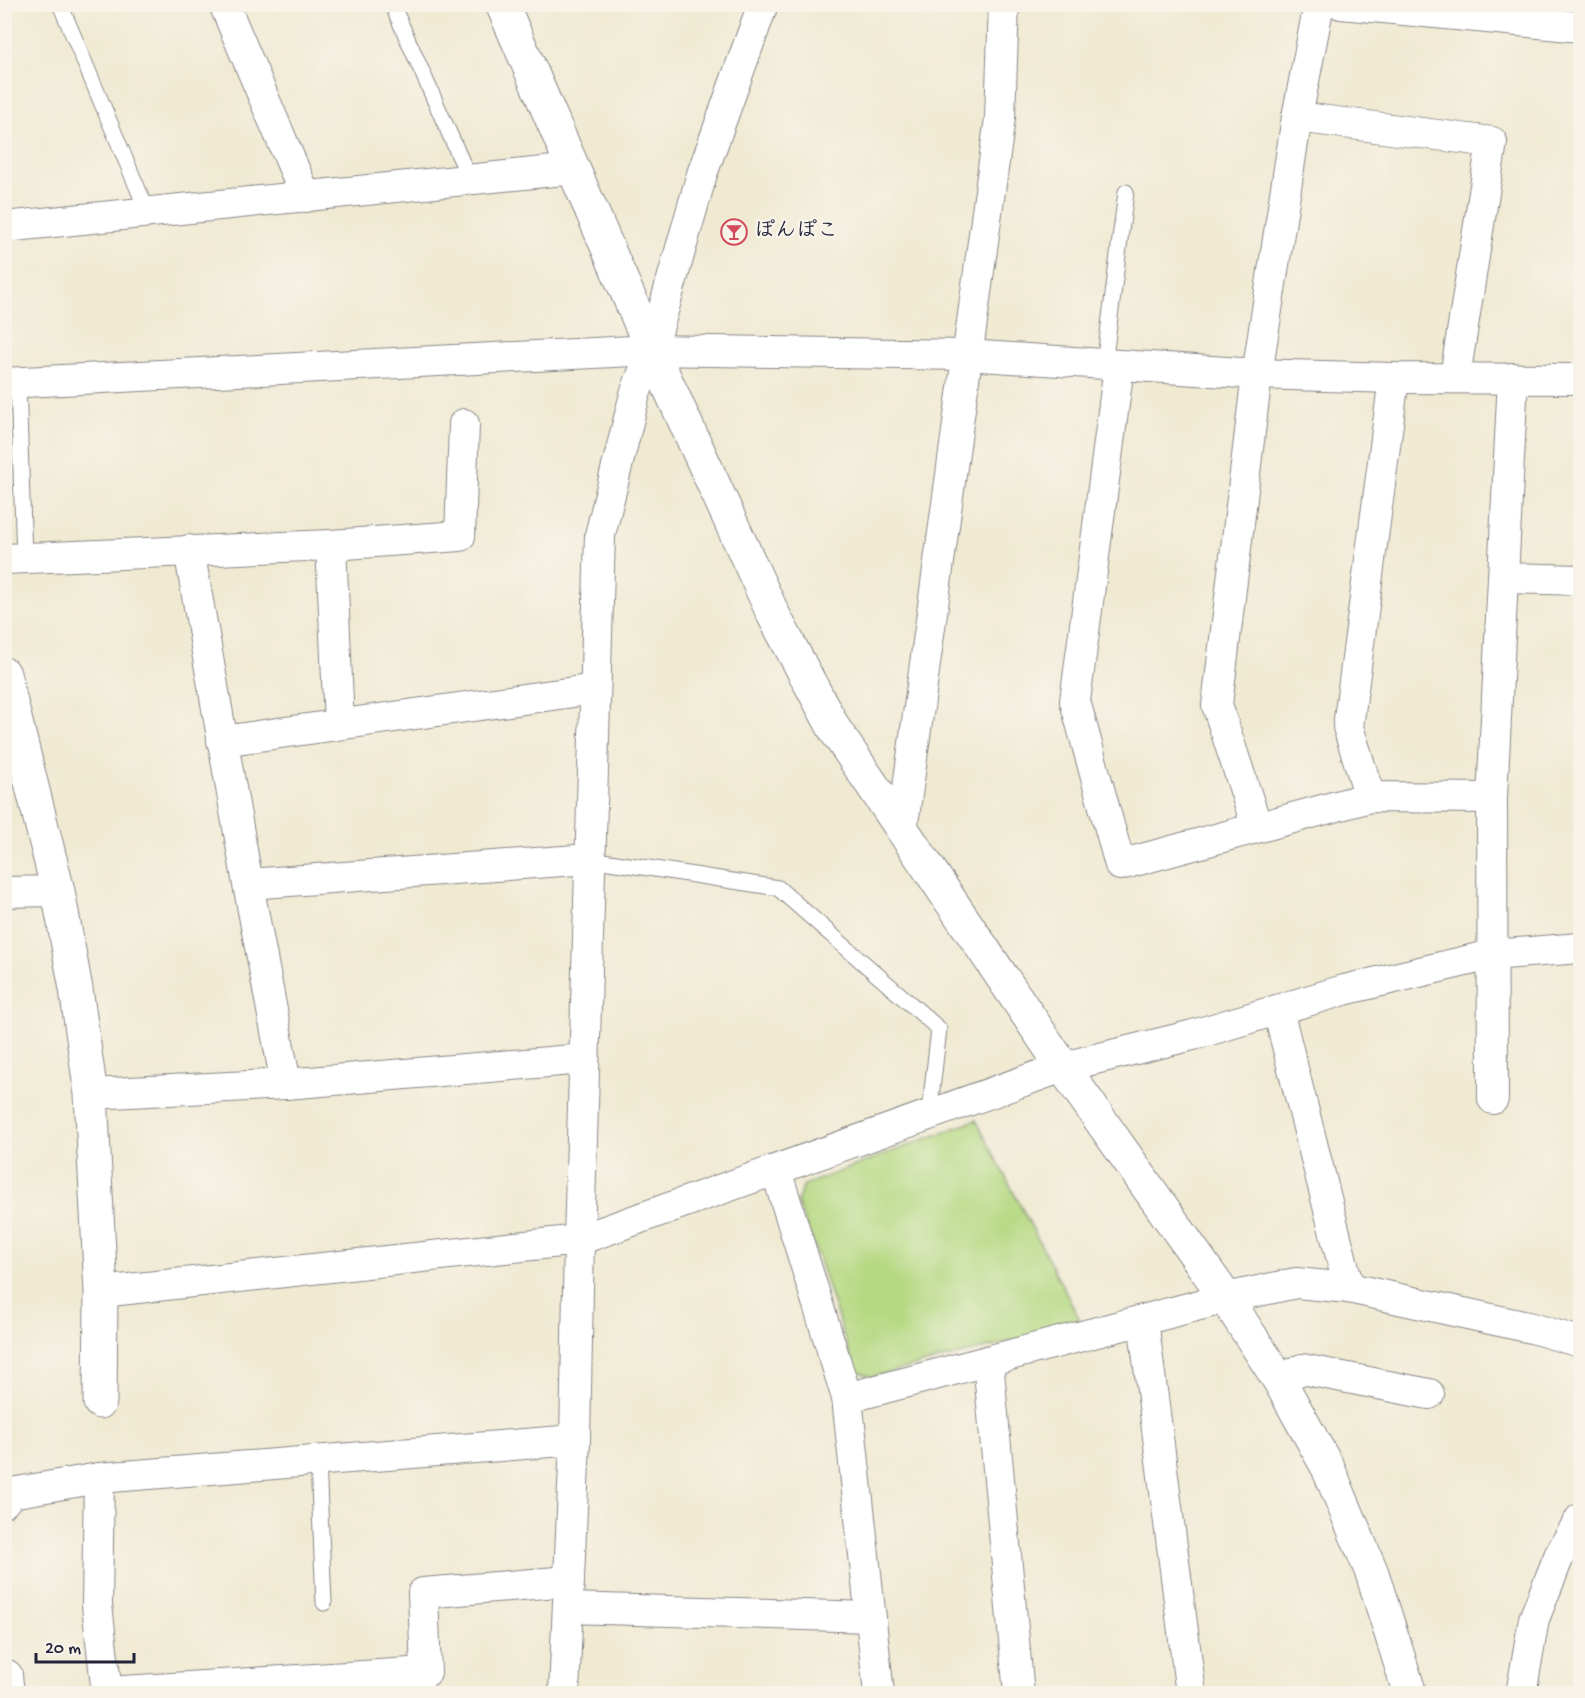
<svg xmlns="http://www.w3.org/2000/svg" width="1585" height="1698" font-family="'Gochi Hand','Klee One',sans-serif">
	<style>
		.green { fill: #b5d982; stroke: #6c7e5e; stroke-width: 1.5 }
		.lines { fill: none; stroke-linecap: round; stroke-linejoin: round }
		.lane-casing { stroke: #898687; stroke-width: 17 }
		.street-casing { stroke: #898687; stroke-width: 32 }
		.secondary-casing { stroke: #898687; stroke-width: 35 }
		.lane { stroke: #fff; stroke-width: 15 }
		.street { stroke: #fff; stroke-width: 30 }
		.secondary { stroke: #fff; stroke-width: 33 }
		.labels { text-anchor: middle; dominant-baseline: central; stroke-width: 5; stroke-linejoin: round; paint-order: stroke }
		.poi-label { font-size: 21px; font-weight: bold; fill: #22223b; stroke: #f7f3e8; text-anchor: start }
	</style>
	<rect width="100%" height="100%" fill="#f7f3e8"/>
	<filter id="ink" filterUnits="userSpaceOnUse"><feTurbulence type="fractalNoise" baseFrequency=".0167" numOctaves="2"/><feDisplacementMap in="SourceGraphic" scale="12" xChannelSelector="R" yChannelSelector="G"/><feConvolveMatrix kernelMatrix="1 2 1 2 8 2 1 2 1" color-interpolation-filters="sRGB"/></filter>
	<filter id="wash" filterUnits="userSpaceOnUse"><feTurbulence type="fractalNoise" baseFrequency=".008" numOctaves="4" result="noise"/><feDisplacementMap in="SourceGraphic" scale="24" xChannelSelector="R" yChannelSelector="G"/><feGaussianBlur stdDeviation="1.35" result="paint"/><feColorMatrix in="noise" values="0 0 0 0 0 0 0 0 0 0 0 0 0 0 0 0 0 1.4 0 .05"/><feComposite in="paint" operator="in"/></filter>
	<g filter="url(#wash)">
		<rect width="100%" height="100%" fill="#f0ead3"/>
		<!-- green -->
		<polygon class="green" points="976,1120 1082,1324 871,1377 855,1370 815,1248 797,1202 804,1185"/>
	</g>
	<g filter="url(#ink)">
		<g class="lines">
			<!-- lane casing -->
			<g class="lane-casing">
				<g id="lane">
					<polyline points="60,4 148,213"/>
					<polyline points="392,4 470,180"/>
					<polyline points="1104,365 1126,192"/>
					<polyline points="18,383 24,558"/>
					<polyline points="590,859 778,888 939,1029 929,1115"/>
					<polyline points="318,1461 324,1603"/>
				</g>
			</g>
			<!-- street casing -->
			<g class="street-casing">
				<g id="street">
					<polyline points="224,4 306,197"/>
					<polyline points="1341,4 1580,27"/>
					<polyline points="1297,117 1492,142 1455,377"/>
					<polyline points="4,227 573,169"/>
					<polyline points="1119,366 1075,701 1120,865 1370,797 1492,798"/>
					<polyline points="4,383 652,350 966,355 1257,374 1394,378 1580,379"/>
					<polyline points="331,545 339,724"/>
					<polyline points="189,550 248,884 286,1084"/>
					<polyline points="4,559 331,545 460,536 464,424"/>
					<polyline points="1505,578 1580,580"/>
					<polyline points="222,741 595,689"/>
					<polyline points="1370,797 1348,727 1394,378"/>
					<polyline points="1257,827 1217,705 1257,374 1297,117 1319,4"/>
					<polyline points="902,831 1000,118 1004,4"/>
					<polyline points="248,884 590,859"/>
					<polyline points="4,892 58,891"/>
					<polyline points="91,1094 286,1084 584,1059"/>
					<polyline points="1493,1099 1492,798 1513,378"/>
					<polyline points="776,1170 847,1398 879,1694"/>
					<polyline points="1349,1288 1532,1328 1580,1342"/>
					<polyline points="101,1292 579,1240 1063,1067 1193,1035 1344,990 1491,955 1580,948"/>
					<polyline points="1143,1320 1191,1694"/>
					<polyline points="988,1361 1019,1694"/>
					<polyline points="1279,1380 1302,1369 1429,1394"/>
					<polyline points="847,1398 1226,1298 1296,1283 1349,1288 1278,1010"/>
					<polyline points="99,1478 97,1605 107,1694"/>
					<polyline points="4,1502 11,1493 99,1478 575,1440"/>
					<polyline points="568,1608 871,1617"/>
					<polyline points="4,1675 7,1675 9,1694"/>
					<polyline points="107,1692 426,1672 423,1593 569,1581"/>
					<polyline points="564,1694 575,1440 579,1240 600,535 635,394 652,350 702,174 763,4"/>
					<polyline points="1521,1694 1534,1619 1559,1556 1580,1519"/>
				</g>
			</g>
			<!-- secondary casing -->
			<g class="secondary-casing">
				<g id="secondary">
					<polyline points="502,4 652,350 774,616 835,730 1063,1067 1226,1298 1279,1380 1328,1468 1372,1573 1410,1694"/>
					<polyline points="4,674 58,891 76,989 91,1094 101,1292 100,1402"/>
				</g>
			</g>
			<!-- lane -->
			<use href="#lane" class="lane"/>
			<!-- street -->
			<use href="#street" class="street"/>
			<!-- secondary -->
			<use href="#secondary" class="secondary"/>
		</g>
	</g>
	<!-- icons -->
	<defs>
		<g id="bar-ring" transform="scale(1.35)"><circle r="9.5" fill="#f7f3e8" stroke="#d1495b" stroke-width="1.5"/><path d="M-6-5H6L.8 .8V4.5H3.5V6h-7V4.5H-.8V.8Z" fill="#d1495b"/></g>
	</defs>
	<g fill-rule="evenodd">
		<use href="#bar-ring" x="734" y="232"/>
	</g>
	<g class="labels">
		<!-- poi labels -->
		<g class="poi-label">
			<text x="754" y="232">ぽんぽこ</text>
		</g>
	</g>
	<!-- margin -->
	<rect width="1585" height="1698" fill="none" stroke="#f7f3e8" stroke-width="24"/>
	<!-- scale -->
	<path d="M36 1653v9h98v-9" fill="none" stroke="#22223b" stroke-width="3"/>
	<text x="45" y="1653" font-size="18" fill="#22223b" stroke="#f7f3e8" stroke-width="4.5" paint-order="stroke">20 m</text>
</svg>
